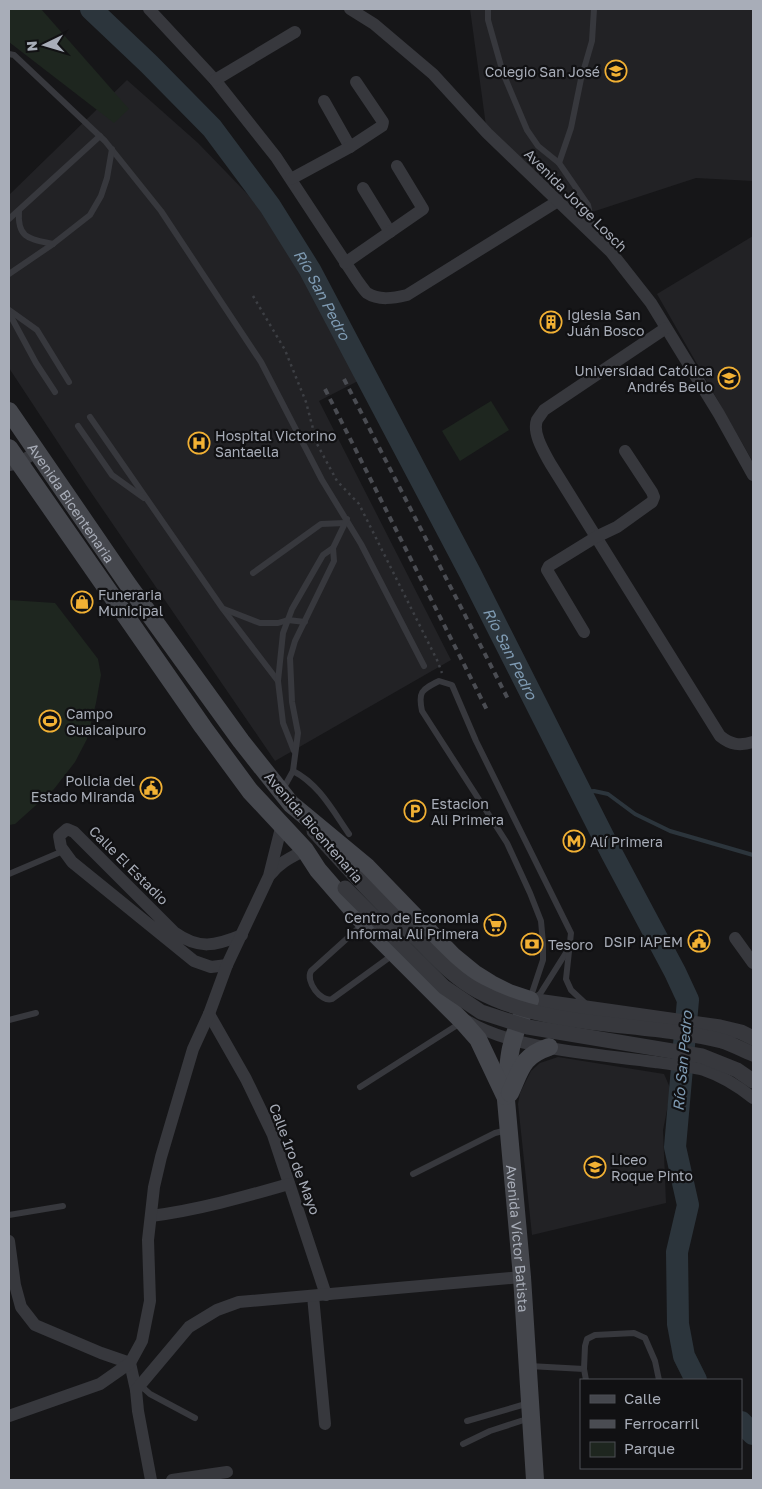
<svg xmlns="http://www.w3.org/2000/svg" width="762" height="1489" font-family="'Golos Text',sans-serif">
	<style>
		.built { fill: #222225 }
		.green { fill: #1e261f }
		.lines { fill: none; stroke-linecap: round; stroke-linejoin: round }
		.stream { stroke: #2c353c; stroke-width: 4 }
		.river { stroke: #2c353c; stroke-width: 22 }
		.path { stroke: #3d3f44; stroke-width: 2.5; stroke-dasharray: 2.5 4; stroke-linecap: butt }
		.service { stroke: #37383d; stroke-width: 6 }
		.minor { stroke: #37383d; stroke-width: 12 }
		.tertiary { stroke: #37383d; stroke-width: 15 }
		.secondary { stroke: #45474d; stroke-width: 18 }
		.rail { stroke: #4a4c52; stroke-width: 4; stroke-dasharray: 6 5; stroke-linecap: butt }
		.tertiary-bridge { stroke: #37383d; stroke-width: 15 }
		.labels { text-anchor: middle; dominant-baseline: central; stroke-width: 4.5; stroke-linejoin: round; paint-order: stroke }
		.poi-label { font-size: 14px; fill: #a8adb8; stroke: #111113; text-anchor: start }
		.street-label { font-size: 14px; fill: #a8adb8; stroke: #111113 }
		.water-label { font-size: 15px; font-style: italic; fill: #7f9bb3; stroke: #111113 }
	</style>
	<rect width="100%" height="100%" fill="#161618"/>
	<!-- built -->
	<g class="built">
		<polygon points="470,9 753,9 753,181 696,178 580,216 487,133"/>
		<polygon points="127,80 198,143 259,206 285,243 358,381 319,401 451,660 275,761 86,485 9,368 9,195"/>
		<polygon points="753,236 753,462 657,294"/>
		<polygon points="558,1057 664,1074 671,1090 663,1130 666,1203 532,1235 518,1104 520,1093 531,1071 540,1063"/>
	</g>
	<!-- green -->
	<g class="green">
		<polygon points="9,9 41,9 129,109 114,123 9,42"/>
		<polygon points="491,401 509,430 460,461 442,431"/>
		<polygon points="9,600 55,603 98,659 101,675 96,703 87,739 75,762 54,789 15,824 9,825"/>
	</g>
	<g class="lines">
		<!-- stream -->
		<polyline class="stream" points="581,792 594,791 608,794 635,814 670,831 753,855"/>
		<!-- river -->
		<g class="river">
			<path id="s1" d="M91 9 149 64 212 128 270 206 310 270 470 573 611 852 675 972 688 1000 675 1147 688 1205 677 1252 678 1324 684 1356 696 1380"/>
			<polyline points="741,1422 753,1434"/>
		</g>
		<!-- path -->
		<polyline class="path" points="253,296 285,350 306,402 317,444 337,481 359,504 437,660 442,673"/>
		<!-- service -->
		<g class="service">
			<polyline points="488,9 488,20 503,73 527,130 538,146 559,163 588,205 594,233"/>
			<polyline points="9,54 14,55 105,141 161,211 261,362 322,480 361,544 424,666"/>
			<polyline points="559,163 571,128 581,79 592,41 594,9"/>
			<path d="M19 211C17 239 30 239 53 244"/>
			<polyline points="9,219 100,136"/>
			<polyline points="9,274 53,244 90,215 101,196 107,178 112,149"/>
			<polyline points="9,310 37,330 69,382"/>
			<polyline points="9,313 36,363 55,392"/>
			<polyline points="90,417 223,609 278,681"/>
			<polyline points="78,426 112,475 144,498"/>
			<polyline points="253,573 321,524 345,523"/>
			<polyline points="224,609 260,623 278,623 288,620 305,622"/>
			<polyline points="294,751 283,723 278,681 283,633 292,609 323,555 333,548"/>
			<path d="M293 771C319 784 333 811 349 834"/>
			<polyline points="282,791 293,771 298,733 292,702 290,658 295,641 334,561 333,548 347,519"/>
			<polyline points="9,874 63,851"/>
			<path d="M363 924 311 971C305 981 321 1003 332 999L394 954"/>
			<polyline points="533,998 540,994 569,948"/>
			<path d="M530 999 543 960V943L541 921 530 893 507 843 422 711C418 692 421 690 439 681L452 685 476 741 571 933 566 979 571 990 586 1004"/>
			<polyline points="9,1020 36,1013"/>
			<polyline points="360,1087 462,1022"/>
			<polyline points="413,1174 495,1133 507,1130"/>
			<polyline points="9,1215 63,1206"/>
			<polyline points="529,1366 584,1369 586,1380"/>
			<polyline points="584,1369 585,1346 587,1339 595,1335 634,1333 645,1338 655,1361 659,1380"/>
			<polyline points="140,1385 150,1394 195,1418"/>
			<polyline points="467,1421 529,1403"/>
			<polyline points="463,1444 490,1431 530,1418"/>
		</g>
		<!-- minor -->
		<g class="minor">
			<path d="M149 9 215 80 276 157 357 280C360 284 364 290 367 293 379 301 394 298 407 295L558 201"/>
			<polyline points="350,9 374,24 433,74 487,133 611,252 651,303 719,414 753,475"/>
			<polyline points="215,80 295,32"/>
			<polyline points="324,101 350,147"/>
			<polyline points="291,179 350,147 382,126 383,122 356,82"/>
			<polyline points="363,188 390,232"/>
			<polyline points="345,263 423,209 397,166"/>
			<path d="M666 328 544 410C542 413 539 417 537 420 532 433 544 452 550 463L720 736C731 745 740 746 753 742"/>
			<polyline points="9,465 19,463 36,452"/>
			<polyline points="584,632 547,570 549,566 596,537 617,527 652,502 654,497 652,492 625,451"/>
			<path d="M271 874C280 862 292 857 305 850"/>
			<polyline points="735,938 753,963"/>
			<path d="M227 965 211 967 194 961 72 862 61 847 59 836 67 829 74 832 174 932C199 950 215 946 242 935"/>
			<polyline points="209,1014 246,1079 273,1135 326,1295"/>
			<path d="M467 1021C514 1050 599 1054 655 1062 671 1064 688 1066 704 1070 722 1076 738 1086 753 1098"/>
			<path d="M151 1216C198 1210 244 1197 289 1184"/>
			<polyline points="9,1241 15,1285 21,1307 35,1325 101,1353 130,1363 136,1390"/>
			<polyline points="313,1296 325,1424"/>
			<polyline points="9,1416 100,1384 130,1363 142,1341 150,1301 148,1240 154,1187 161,1157 193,1049 209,1014 227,965 269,876 282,824"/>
			<polyline points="151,1480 138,1411 136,1390 189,1327 217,1310 239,1302 522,1277"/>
			<polyline points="172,1480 227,1472"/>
		</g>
		<!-- tertiary -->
		<g class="tertiary">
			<polyline points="314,831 357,878"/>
			<polyline points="530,1000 720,1027 741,1032 753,1038"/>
		</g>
		<!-- secondary -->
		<g class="secondary">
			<path id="s2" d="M9 411 129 586 241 741 291 804 367 867 453 956 475 974 491 984 509 993 530 1000C509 1038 508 1058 506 1100L522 1277 535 1480"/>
			<polyline points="9,448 203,727 250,791 305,850 318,870 364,923 463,1022 478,1039 505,1096"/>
			<path d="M510 1093C521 1069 522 1056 549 1047"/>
		</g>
		<!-- rail -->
		<g class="rail">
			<polyline points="344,379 509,701"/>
			<polyline points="325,389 488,712"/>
		</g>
		<!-- tertiary-bridge -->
		<g class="tertiary-bridge">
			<path d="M357 878C377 899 397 920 418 940 437 959 455 979 478 991 550 1030 643 1021 722 1041 732 1044 743 1050 753 1054"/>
			<polyline points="345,888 444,987 481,1012 528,1027 702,1056 737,1070 753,1081"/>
		</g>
	</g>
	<!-- icons -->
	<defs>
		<g id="school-ring" transform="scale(1.125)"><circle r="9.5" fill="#111113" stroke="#f2b134" stroke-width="1.5"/><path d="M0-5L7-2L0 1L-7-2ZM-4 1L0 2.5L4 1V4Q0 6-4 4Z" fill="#f2b134"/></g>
		<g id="building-ring" transform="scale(1.125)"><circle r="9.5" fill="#111113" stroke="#f2b134" stroke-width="1.5"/><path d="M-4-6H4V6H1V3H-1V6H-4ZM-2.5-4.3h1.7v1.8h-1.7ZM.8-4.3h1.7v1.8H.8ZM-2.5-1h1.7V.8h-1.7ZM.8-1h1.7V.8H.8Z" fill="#f2b134"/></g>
		<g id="university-ring" transform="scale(1.125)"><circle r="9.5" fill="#111113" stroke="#f2b134" stroke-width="1.5"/><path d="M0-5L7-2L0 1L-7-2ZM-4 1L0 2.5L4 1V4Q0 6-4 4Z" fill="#f2b134"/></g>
		<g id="hospital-ring" transform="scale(1.125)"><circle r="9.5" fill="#111113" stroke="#f2b134" stroke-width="1.5"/><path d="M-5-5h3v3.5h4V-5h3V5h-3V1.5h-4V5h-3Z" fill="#f2b134"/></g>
		<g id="shop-ring" transform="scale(1.125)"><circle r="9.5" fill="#111113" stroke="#f2b134" stroke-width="1.5"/><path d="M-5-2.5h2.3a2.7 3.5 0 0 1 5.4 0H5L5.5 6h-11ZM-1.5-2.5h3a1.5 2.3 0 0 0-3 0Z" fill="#f2b134"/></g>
		<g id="stadium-ring" transform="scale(1.125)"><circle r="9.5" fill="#111113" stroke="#f2b134" stroke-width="1.5"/><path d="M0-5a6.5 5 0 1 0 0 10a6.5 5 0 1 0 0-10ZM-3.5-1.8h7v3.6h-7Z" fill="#f2b134"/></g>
		<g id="civic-ring" transform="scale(1.125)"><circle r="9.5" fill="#111113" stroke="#f2b134" stroke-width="1.5"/><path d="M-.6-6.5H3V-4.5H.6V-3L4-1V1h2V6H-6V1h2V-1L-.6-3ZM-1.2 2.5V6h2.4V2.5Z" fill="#f2b134"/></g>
		<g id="parking-ring" transform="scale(1.125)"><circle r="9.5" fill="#111113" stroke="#f2b134" stroke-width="1.5"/><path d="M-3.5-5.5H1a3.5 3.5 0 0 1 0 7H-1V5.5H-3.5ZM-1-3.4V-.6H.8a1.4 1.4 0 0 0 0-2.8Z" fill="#f2b134"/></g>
		<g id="metro-ring" transform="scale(1.125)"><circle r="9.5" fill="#111113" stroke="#f2b134" stroke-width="1.5"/><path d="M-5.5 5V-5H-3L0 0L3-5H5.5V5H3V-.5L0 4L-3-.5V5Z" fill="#f2b134"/></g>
		<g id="supermarket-ring" transform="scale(1.125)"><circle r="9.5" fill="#111113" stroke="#f2b134" stroke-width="1.5"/><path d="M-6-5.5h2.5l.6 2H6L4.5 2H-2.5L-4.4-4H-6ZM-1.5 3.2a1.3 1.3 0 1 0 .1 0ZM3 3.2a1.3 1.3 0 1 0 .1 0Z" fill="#f2b134"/></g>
		<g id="bank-ring" transform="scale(1.125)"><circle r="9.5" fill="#111113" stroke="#f2b134" stroke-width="1.5"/><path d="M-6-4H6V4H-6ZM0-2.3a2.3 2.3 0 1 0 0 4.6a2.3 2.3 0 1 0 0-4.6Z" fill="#f2b134"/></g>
	</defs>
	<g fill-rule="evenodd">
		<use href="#school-ring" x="616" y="71"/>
		<use href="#building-ring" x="551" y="322"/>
		<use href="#university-ring" x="729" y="378"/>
		<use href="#hospital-ring" x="199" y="443"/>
		<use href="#shop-ring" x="82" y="602"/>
		<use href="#stadium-ring" x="50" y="721"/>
		<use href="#civic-ring" x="151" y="788"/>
		<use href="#parking-ring" x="415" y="811"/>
		<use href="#metro-ring" x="574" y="841"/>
		<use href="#supermarket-ring" x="495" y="925"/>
		<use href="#civic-ring" x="699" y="941"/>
		<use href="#bank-ring" x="532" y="944"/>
		<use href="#school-ring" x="595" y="1167"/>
	</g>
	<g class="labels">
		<!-- poi labels -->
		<g class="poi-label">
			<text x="600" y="71" text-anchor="end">Colegio San José</text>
			<text x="567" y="314">Iglesia San<tspan x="567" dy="16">Juán Bosco</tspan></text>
			<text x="713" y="370" text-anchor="end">Universidad Católica<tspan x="713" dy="16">Andrés Bello</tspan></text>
			<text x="215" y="435">Hospital Victorino<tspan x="215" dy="16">Santaella</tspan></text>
			<text x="98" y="594">Funeraria<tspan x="98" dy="16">Municipal</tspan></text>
			<text x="66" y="713">Campo<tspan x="66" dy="16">Guaicaipuro</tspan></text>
			<text x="135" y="780" text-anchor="end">Policia del<tspan x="135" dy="16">Estado Miranda</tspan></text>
			<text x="431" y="803">Estacion<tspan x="431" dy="16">Ali Primera</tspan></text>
			<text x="590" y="841">Alí Primera</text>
			<text x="479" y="917" text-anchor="end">Centro de Economia<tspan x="479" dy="16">Informal Ali Primera</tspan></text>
			<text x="683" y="941" text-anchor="end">DSIP IAPEM</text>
			<text x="548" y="944">Tesoro</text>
			<text x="611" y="1159">Liceo<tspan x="611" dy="16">Roque Pinto</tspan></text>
		</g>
		<!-- street labels -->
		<g class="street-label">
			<text transform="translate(576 200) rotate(45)">Avenida Jorge Losch</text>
			<text stroke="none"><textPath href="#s2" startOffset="111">Avenida Bicentenaria</textPath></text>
			<text transform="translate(314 827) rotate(49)">Avenida Bicentenaria</text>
			<text transform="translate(129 865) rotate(45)">Calle El Estadio</text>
			<text transform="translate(295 1159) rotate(69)">Calle 1ro de Mayo</text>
			<text stroke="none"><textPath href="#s2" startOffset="1039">Avenida Víctor Batista</textPath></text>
		</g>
		<!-- water labels -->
		<g class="water-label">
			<text stroke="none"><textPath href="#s1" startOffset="370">Río San Pedro</textPath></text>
			<text stroke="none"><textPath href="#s1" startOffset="775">Río San Pedro</textPath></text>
			<text transform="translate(682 1061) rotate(-85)">Río San Pedro</text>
		</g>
	</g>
	<!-- border -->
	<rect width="762" height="1489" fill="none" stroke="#a8adb8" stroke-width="20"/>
	<!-- legend -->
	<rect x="580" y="1379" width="162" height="90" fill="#111113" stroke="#4d4f55"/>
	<rect x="590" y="1395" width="25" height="8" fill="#45474d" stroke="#4d4f55"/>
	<text x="624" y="1404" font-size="15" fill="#a8adb8">Calle</text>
	<rect x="590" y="1420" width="25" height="8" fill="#4a4c52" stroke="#4d4f55"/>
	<text x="624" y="1429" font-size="15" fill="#a8adb8">Ferrocarril</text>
	<rect x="590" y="1442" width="25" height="15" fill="#1e261f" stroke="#4d4f55"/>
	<text x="624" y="1454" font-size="15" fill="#a8adb8">Parque</text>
	<!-- north arrow -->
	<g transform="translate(45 45) rotate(265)" stroke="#111113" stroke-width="4" paint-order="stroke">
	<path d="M0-4L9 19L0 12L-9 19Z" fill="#a8adb8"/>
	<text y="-8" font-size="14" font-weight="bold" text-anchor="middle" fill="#a8adb8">N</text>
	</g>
</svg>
